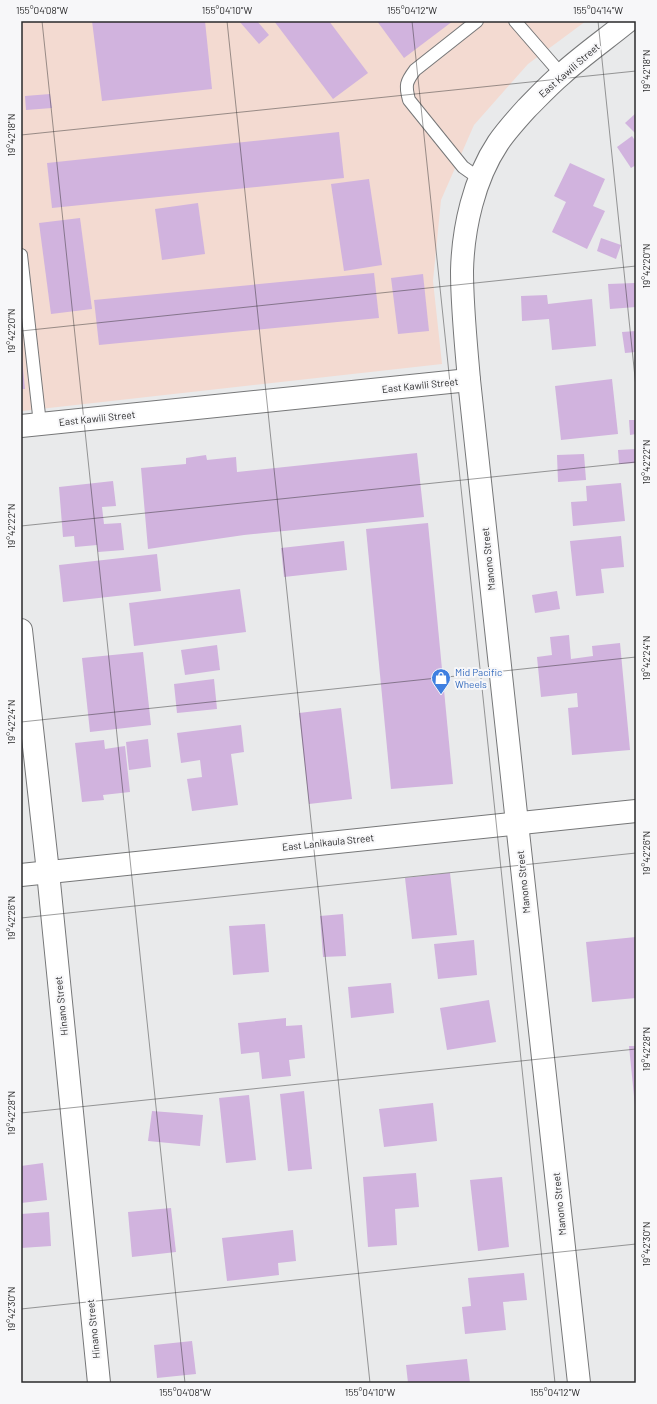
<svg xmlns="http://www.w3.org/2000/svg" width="657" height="1404" font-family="Barlow,sans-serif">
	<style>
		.education { fill: #f3dad1 }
		.building { fill: #d1b3de }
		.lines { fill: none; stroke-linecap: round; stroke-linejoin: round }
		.service-casing { stroke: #767778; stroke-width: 14 }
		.minor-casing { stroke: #767778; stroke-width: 24 }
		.tertiary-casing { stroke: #767778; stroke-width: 24 }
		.service { stroke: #fff; stroke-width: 12 }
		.minor { stroke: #fff; stroke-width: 22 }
		.tertiary { stroke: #fff; stroke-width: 22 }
		.ticks { fill: none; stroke: #2a2a2b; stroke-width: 1; stroke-opacity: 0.45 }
		.labels { text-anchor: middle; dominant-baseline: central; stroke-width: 4; stroke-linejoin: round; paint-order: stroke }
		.street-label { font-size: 10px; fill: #2a2a2b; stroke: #f7f7f9 }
		.shop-label { font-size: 10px; fill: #366cbe; stroke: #f7f7f9; text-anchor: start }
		.neatline { fill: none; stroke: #2a2a2b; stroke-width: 1.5 }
		.ticks-label { font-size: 10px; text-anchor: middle; fill: #2a2a2b }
	</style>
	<rect width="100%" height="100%" fill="#e9eaeb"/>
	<!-- education -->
	<polygon class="education" points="21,21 586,21 528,64 474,125 441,200 433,281 442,364 22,411 21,399"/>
	<!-- building -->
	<g class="building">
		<polygon points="92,21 205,21 212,89 102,101"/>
		<polygon points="239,21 257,21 269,35 259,44"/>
		<polygon points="274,21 329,21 368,73 333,99"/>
		<polygon points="377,21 453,21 404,58"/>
		<polygon points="50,94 52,108 26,110 25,96"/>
		<polygon points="636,113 636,134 625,123"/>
		<polygon points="339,132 344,178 52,208 47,163"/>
		<polygon points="632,136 636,142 636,165 631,168 617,147"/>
		<polygon points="570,163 605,179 593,206 605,211 587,249 552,232 566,202 554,196"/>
		<polygon points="369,179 382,265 344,271 331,184"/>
		<polygon points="198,203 205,254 162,260 155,209"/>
		<polygon points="80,218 92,309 51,314 39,223"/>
		<polygon points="601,238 621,245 616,259 597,251"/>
		<polygon points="374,273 379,318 99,345 94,300"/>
		<polygon points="423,274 429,331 398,334 391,278"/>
		<polygon points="635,283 636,307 610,309 608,284"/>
		<polygon points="547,295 548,304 592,299 596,346 552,350 549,319 522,321 521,296"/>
		<polygon points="636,331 636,352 625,353 622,332"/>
		<polygon points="22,359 25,389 21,389 21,360"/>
		<polygon points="612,379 618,434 561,440 555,386"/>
		<polygon points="629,420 636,420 636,434 630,435"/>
		<polygon points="636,449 636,463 619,464 618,450"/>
		<polygon points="417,453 424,517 244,535 148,549 141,468 186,464 186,458 206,455 207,460 236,457 237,472"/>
		<polygon points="584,454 586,480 558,482 557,455"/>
		<polygon points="113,481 116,506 102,507 104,524 121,523 124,550 98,552 97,545 75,547 74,536 63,537 59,487"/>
		<polygon points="621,483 625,521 573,526 571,502 587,501 586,486"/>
		<polygon points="428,523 453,784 391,789 366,529"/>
		<polygon points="621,536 624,567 601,569 604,593 576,596 570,541"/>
		<polygon points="344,541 347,570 284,577 281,548"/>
		<polygon points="157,554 161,591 63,602 59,565"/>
		<polygon points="240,589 246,632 134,646 129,603"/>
		<polygon points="557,591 560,609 535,613 532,595"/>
		<polygon points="569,635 571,659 593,656 592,646 620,643 630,750 572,755 568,708 578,707 577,693 541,697 537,657 552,655 550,637"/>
		<polygon points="217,645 220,670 185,675 181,650"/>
		<polygon points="143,652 151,725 90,732 82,658"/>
		<polygon points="214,679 217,709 177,713 174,684"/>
		<polygon points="341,708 352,799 309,804 299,713"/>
		<polygon points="241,725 244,752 231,754 238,805 192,811 187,779 202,777 200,760 181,763 177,733"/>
		<polygon points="148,739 151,767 129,770 126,742"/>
		<polygon points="104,740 105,749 125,746 130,792 103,795 104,800 82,802 75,743"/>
		<polygon points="450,873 457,935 412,939 405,878"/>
		<polygon points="343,914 346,956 323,957 320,916"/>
		<polygon points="265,924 269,972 233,975 229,926"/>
		<polygon points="636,937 636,998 592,1002 586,942"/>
		<polygon points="474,940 477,975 438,979 434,944"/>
		<polygon points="391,983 394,1013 351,1018 348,987"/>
		<polygon points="489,1000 496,1042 447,1050 440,1008"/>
		<polygon points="286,1018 286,1026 302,1025 305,1058 289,1060 291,1076 262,1079 259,1052 241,1054 238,1023"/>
		<polygon points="629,1046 636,1046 636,1106 635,1106"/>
		<polygon points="304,1091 312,1169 288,1171 280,1094"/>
		<polygon points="249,1095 256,1160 226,1163 219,1098"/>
		<polygon points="433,1103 437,1141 384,1147 379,1109"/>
		<polygon points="152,1111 203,1115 200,1146 148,1141"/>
		<polygon points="43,1163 47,1200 21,1203 21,1166"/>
		<polygon points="416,1173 419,1207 395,1209 397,1245 368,1247 363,1177"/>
		<polygon points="502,1177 509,1247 478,1251 470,1180"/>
		<polygon points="171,1208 176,1252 132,1257 128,1212"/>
		<polygon points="49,1212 51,1246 21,1248 21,1214"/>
		<polygon points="293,1230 296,1261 278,1263 279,1275 227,1281 222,1238"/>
		<polygon points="524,1273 527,1300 503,1302 506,1330 465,1334 462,1307 471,1306 468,1278"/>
		<polygon points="192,1341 196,1374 157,1378 154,1345"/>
		<polygon points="467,1359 470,1383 408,1383 406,1365"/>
	</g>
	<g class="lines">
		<!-- service casing -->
		<g class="service-casing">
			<g id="service">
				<path d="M477 21 415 70C406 82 405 85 409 100L463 167 480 179"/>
				<polyline points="515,21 561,74"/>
				<polyline points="21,255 40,424"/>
			</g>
		</g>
		<!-- minor casing -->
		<g class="minor-casing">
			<polyline id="minor" points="21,630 48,872 99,1383"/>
		</g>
		<!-- tertiary casing -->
		<g class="tertiary-casing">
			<g id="tertiary">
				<polyline points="21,426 469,380"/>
				<polyline points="21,875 636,811"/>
				<path d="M579 1383 517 823 469 380C466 344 462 307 462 271 463 228 474 179 498 143 506 131 517 119 527 108 538 97 549 85 562 74 583 55 606 39 628 21"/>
			</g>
		</g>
		<!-- service -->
		<use href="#service" class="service"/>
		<!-- minor -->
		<use href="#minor" class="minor"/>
		<!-- tertiary -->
		<use href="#tertiary" class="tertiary"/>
	</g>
	<!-- ticks -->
	<path class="ticks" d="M42 21 185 1383M227 21 370 1383M412 21 555 1383M598 21 636 387M21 135 636 71M21 331 636 266M21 526 636 462M21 722 636 657M21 918 636 853M21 1113 636 1049M21 1309 636 1244"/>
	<!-- icons -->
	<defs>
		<g id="shop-pin" transform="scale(1)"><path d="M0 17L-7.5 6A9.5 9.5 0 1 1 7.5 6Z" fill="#3f7fe0" stroke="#f7f7f9"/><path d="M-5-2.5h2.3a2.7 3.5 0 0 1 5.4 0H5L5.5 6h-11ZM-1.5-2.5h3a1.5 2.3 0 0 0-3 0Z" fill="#fff"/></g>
	</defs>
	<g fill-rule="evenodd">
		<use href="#shop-pin" x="441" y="678"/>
	</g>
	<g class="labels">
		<!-- street labels -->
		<g class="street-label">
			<text transform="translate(569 70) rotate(-41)">East Kawili Street</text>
			<text transform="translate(420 385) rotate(-6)">East Kawili Street</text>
			<text transform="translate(97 418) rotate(-6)">East Kawili Street</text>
			<text transform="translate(488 559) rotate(-96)">Manono Street</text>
			<text transform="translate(328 842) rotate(-6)">East Lanikaula Street</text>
			<text transform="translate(523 882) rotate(-96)">Manono Street</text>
			<text transform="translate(61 1006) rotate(-96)">Hinano Street</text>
			<text transform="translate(559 1204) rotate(-96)">Manono Street</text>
			<text transform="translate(93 1329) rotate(-96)">Hinano Street</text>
		</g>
		<!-- shop labels -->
		<g class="shop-label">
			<text x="455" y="672">Mid Pacific<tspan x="455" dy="12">Wheels</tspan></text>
		</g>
	</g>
	<!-- border -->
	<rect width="657" height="1404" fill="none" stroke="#f7f7f9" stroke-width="44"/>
	<rect x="22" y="22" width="613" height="1360" class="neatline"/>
	<g class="ticks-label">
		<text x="42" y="14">155°04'08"W</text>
		<text x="227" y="14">155°04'10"W</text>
		<text x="412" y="14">155°04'12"W</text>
		<text x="598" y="14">155°04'14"W</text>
		<text transform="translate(646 71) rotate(-90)" y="4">19°42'18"N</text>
		<text transform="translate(11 135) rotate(-90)" y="4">19°42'18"N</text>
		<text transform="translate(646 266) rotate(-90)" y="4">19°42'20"N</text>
		<text transform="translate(11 331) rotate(-90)" y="4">19°42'20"N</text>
		<text transform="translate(646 462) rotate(-90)" y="4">19°42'22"N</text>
		<text transform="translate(11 526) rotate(-90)" y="4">19°42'22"N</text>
		<text transform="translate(646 658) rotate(-90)" y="4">19°42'24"N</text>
		<text transform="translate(11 722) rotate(-90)" y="4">19°42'24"N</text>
		<text transform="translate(646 853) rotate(-90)" y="4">19°42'26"N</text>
		<text transform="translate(11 918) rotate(-90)" y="4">19°42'26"N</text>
		<text transform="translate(646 1049) rotate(-90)" y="4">19°42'28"N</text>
		<text transform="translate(11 1113) rotate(-90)" y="4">19°42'28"N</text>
		<text transform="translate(646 1244) rotate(-90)" y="4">19°42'30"N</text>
		<text transform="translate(11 1309) rotate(-90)" y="4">19°42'30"N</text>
		<text x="185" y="1396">155°04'08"W</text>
		<text x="370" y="1396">155°04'10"W</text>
		<text x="555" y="1396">155°04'12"W</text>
	</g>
</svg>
